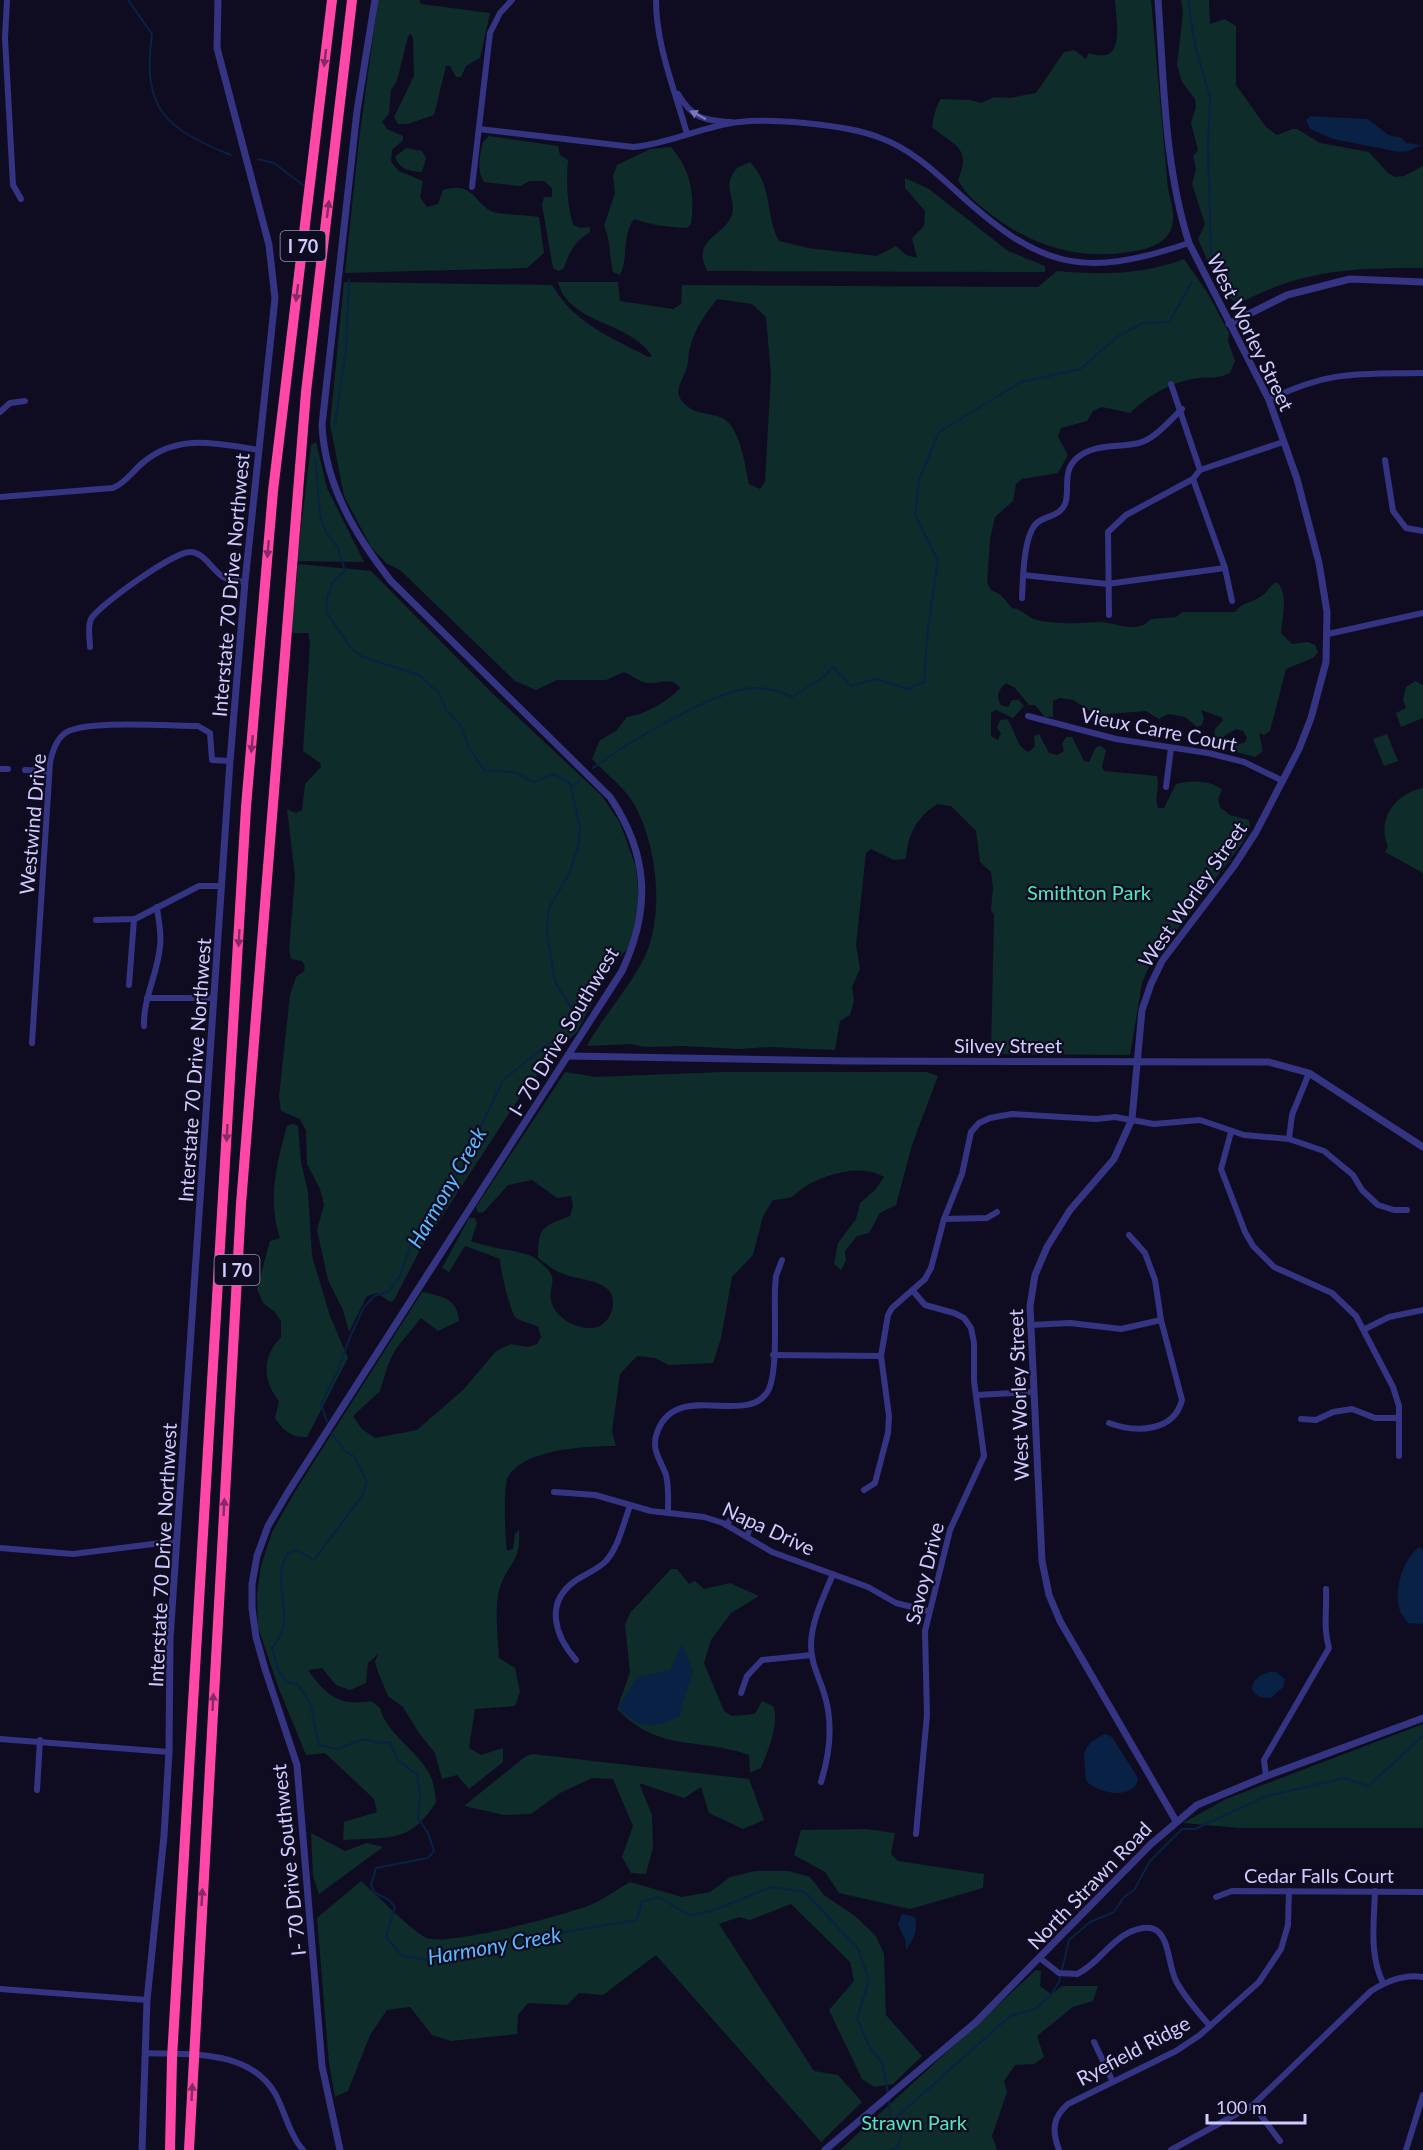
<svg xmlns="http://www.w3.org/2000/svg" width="1423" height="2150" font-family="Lato,sans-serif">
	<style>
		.green { fill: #0e2c29; fill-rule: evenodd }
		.water { fill: #082144 }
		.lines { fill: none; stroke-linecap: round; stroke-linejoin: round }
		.stream { stroke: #082144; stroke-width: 2 }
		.minor { stroke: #343483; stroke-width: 6 }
		.tertiary { stroke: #343483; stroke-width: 7 }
		.motorway { stroke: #ff47a7; stroke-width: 10 }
		.oneway { fill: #872a64 }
		.oneway2 { fill: #7a78bb }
		.labels { text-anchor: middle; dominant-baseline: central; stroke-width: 4.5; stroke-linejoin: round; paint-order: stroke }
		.shield { fill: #0f0c21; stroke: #9692bc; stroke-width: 1.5 }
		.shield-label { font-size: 18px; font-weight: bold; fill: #d0ccff }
		.street-label { font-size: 20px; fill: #d0ccff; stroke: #0f0c21 }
		.park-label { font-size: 20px; fill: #51e6bb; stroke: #0f0c21 }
		.water-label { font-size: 21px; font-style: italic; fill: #5abaff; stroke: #0f0c21 }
	</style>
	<rect width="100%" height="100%" fill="#0f0c21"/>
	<!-- green -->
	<g class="green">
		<path d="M378 0H419L421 4 490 13 480 58 466 66 461 77H456L450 66H446L434 115 408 124H398L394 117 414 76 413 38 411 34 408 36 397 81 391 90 389 114 382 122 387 129 403 136V140L392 150 391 162 399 171 423 181 420 197 427 207 438 204 443 190C473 181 473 201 491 211 500 215 528 215 539 217L544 253 527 268 345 273 359 140Z"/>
		<path d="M1115 0H1151L1168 189C1171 202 1176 216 1171 229 1165 245 1145 250 1129 252 1076 260 1032 246 989 213 978 204 965 194 958 180 972 147 954 146 932 127 933 120 936 104 941 99L971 100 981 103 994 97 1010 98 1036 93 1064 52 1074 50 1086 59 1089 53C1127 67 1116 21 1115 0Z"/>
		<path d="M1181 0H1209L1210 24 1225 19 1236 26V85L1266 127 1277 135 1292 129H1297L1320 143 1369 152 1388 173 1395 177 1404 176 1423 166V268C1353 268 1306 269 1242 302H1235L1230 298 1208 262 1198 239 1205 224 1192 184 1196 169 1193 156 1198 150 1191 123 1196 107 1195 99 1182 82 1177 65 1183 13Z"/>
		<path d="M489 136 558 146 560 155 568 160C566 183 567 203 573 225L581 228 590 227V232C575 241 569 252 564 268L559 271 553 268 542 205 544 197H552V188L544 181H530L520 186 484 182C476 170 480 155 483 142Z"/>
		<path d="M671 147C691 170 695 195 691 224L687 228C668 227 651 225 634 219 621 237 629 257 620 275L613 272C609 256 611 240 604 226L615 193 613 176 617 165 650 149Z"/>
		<path d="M406 148 422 151 426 158 422 172C410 172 399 169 395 157Z"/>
		<path d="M750 162C774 188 764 212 779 241L808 248 877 256 896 246 906 255 917 258 912 238 924 226 925 211 905 188V178L929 189 1008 251 1045 266V272L707 271C691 240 723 236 731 217 737 205 727 192 730 180 731 176 735 171 737 168Z"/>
		<path d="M1184 259 1207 292 1229 333 1228 341 1235 361 1230 373C1215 380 1206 376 1192 379 1168 384 1148 396 1130 413L1102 407 1093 411 1087 421 1061 428 1058 437 1068 455 1058 473 1022 479 1016 484 1013 501 995 517 990 540 987 582 991 590 1001 595 1012 608C1023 609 1027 618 1037 620 1056 625 1079 623 1098 622 1111 622 1122 628 1135 627 1143 626 1146 624 1151 619L1176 617 1183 612H1235C1243 601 1253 603 1263 595 1269 590 1270 585 1277 582 1289 595 1282 617 1281 633L1292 644 1308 642 1315 645 1318 652 1313 658 1286 669 1270 731 1264 735 1259 733 1263 751 1255 757 1229 750 1230 746 1244 743 1247 738 1243 731 1236 729 1224 736V746L1221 749 1201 746 1198 742 1199 738 1214 739 1215 729 1223 720 1221 717 1201 710 1204 718 1202 725 1197 727 1185 717 1168 714 1159 719 1146 711 1097 715 1073 700 1060 698 1053 701V717H1045L1035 705H1029L1015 688 1006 683C999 689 995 696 1001 705L1008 707 1012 700H1019L1024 706 1013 718 996 710 991 713V736L998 740 1001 733 997 728 1000 720 1007 719C1016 730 1015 747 1029 752L1035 746 1034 736 1039 734 1049 753 1057 755 1064 751 1062 744 1066 737H1072L1084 761 1089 762 1096 747 1101 746 1106 750 1102 767 1104 771 1157 776C1160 788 1154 797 1158 808H1164L1176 784C1189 780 1212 780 1222 790L1218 799 1220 807 1230 815 1249 820 1250 827 1243 842 1149 967 1142 983 1130 1055 991 1054 994 915 991 910 993 888 991 872 980 862 976 831 951 806 937 804C916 818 908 834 906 859L894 860 871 849 866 853 856 945 860 969 852 987 854 1001 850 1015 840 1021 835 1050 769 1047 741 1049 684 1046 645 1047 631 1044 587 1046C604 1014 635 982 648 949 664 906 656 836 630 798 620 784 604 772 592 759L600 740 616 731 627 717C645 714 668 702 680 688 670 675 660 685 647 683 640 682 631 675 624 672L606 680H557L536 690 515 681 400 570 387 564 371 547 344 496 330 424 344 282 552 285C575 324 611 337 648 357L652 356C630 321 568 324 558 282H618L620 301 673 309 681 304 682 285 1038 287 1057 271C1102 275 1141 275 1184 259ZM717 299 752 304 766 317 771 375 765 482 760 489 749 484C745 466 742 439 729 423 718 411 699 417 687 406 671 393 681 384 686 370 689 363 688 354 690 347 695 328 705 315 717 299Z"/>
		<polygon points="316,442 327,488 364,562 297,561 311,445"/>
		<polygon points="298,564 371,571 490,691 602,796 620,823 636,867 639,898 636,930 627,949 599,979 592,1003 577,1032 546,1060 533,1082 523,1092 420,1250 394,1300 390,1302 377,1293 367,1296 349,1332 343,1310 328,1280 317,1230 324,1205 320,1189 307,1164 306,1131 300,1119 281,1111 279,1096 290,995 296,977 304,971 305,966 302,961 291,959 289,949 295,876 287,809 296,813 302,810 305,784 321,767 320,763 303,751 310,643 308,633 294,633 291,630"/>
		<polygon points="1415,681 1423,685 1423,718 1401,727 1396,713 1406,708 1403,700 1406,687"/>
		<polygon points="1387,734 1398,761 1384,766 1373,739"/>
		<path d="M1423 788V873L1385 852 1388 846C1376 819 1396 793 1423 788Z"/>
		<path d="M565 1072 596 1077 722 1072H926L938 1076 912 1145 896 1205 880 1213 869 1233 857 1236 845 1251 846 1261 841 1270 834 1264 838 1243 856 1219 860 1203 875 1190 884 1177C861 1163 825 1174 803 1188 799 1190 796 1195 791 1197 786 1199 778 1199 773 1200L763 1216 753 1255 732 1277 721 1338 713 1363 669 1365 655 1358 637 1356 620 1374 612 1431 616 1446C586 1446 524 1449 508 1477 503 1485 505 1540 507 1551L513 1549 515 1534 519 1530C521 1562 510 1560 500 1587 494 1602 498 1641 499 1658L515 1668 520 1692 515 1706 475 1709 469 1748 481 1755 503 1748V1762L469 1789 457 1775 442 1779 435 1753 419 1733 403 1707 388 1696 378 1672 375 1662 378 1654 368 1663 366 1683 350 1690 336 1685 322 1668 308 1670C325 1694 339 1707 371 1701L380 1708C386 1734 418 1750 430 1775 434 1782 435 1794 436 1802 410 1844 388 1837 343 1840L344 1822 377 1812 374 1799 325 1753 306 1755 279 1689 258 1627 257 1594 261 1566 272 1532 296 1490 422 1292C442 1296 458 1299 459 1321L438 1331 421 1318 395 1350 388 1365 380 1391 353 1416 362 1429 375 1438 417 1430 463 1390 496 1351 511 1344 528 1347 537 1344 541 1337 538 1327C532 1323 521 1322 516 1318 510 1312 500 1268 500 1259L465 1246 449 1272 442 1268 469 1218H475L477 1223 471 1241C488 1248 522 1251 533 1257 539 1261 551 1270 552 1277 554 1283 549 1292 551 1300 554 1318 579 1332 598 1327 605 1324 610 1317 612 1310 620 1278 580 1282 561 1273 553 1270 545 1263 538 1258 538 1227 542 1227 570 1216L573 1206 571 1196 557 1198 532 1180 508 1185 484 1212 478 1213 476 1207Z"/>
		<path d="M293 1124 298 1126 301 1162 308 1192 312 1256 330 1316 348 1358 307 1437C291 1438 283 1430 275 1418L279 1401C262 1380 262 1357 281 1337V1321L275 1312 263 1303 257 1289 270 1241 280 1238C267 1201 277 1161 287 1126Z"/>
		<path d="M671 1569H677L689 1584 695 1581 704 1589 730 1583 759 1596 731 1613 711 1640 704 1663 724 1711 732 1716 755 1714 762 1701 773 1706C780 1722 768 1751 761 1768L750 1773 749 1755C700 1737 659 1753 617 1709L630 1672 625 1625 630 1613Z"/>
		<polygon points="1423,1724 1423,1828 1240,1828 1183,1823 1226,1799"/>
		<polygon points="533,1754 749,1779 764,1820 743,1829 709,1813 701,1787 684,1798 639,1783 652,1815 653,1847 646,1874 631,1873 622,1857 633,1826 613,1779 592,1778 560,1793 531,1814 504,1815 464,1806 526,1756"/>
		<polygon points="865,1829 895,1833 891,1854 898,1861 984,1874 983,1888 910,1909 839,1893 825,1872 794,1855 801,1830"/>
		<polygon points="311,1833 345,1851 367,1843 383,1847 319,1894 313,1876"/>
		<path d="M755 1871H789L810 1877 824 1895 855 1916 876 1936 884 1954 886 2015 922 2056 893 2084 874 2087 862 2079 829 2010 854 1981 850 1962 791 1904 750 1920 739 1917 719 1924 814 2071 838 2075 862 2102 821 2142 656 1955 603 1995 579 1993 567 2005 528 2003 518 2015 517 2034 451 2041 432 2035 410 2007 387 2010 370 2035 348 2091 335 2097 329 2063 317 1918 361 1881C375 1893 417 1937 430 1939 459 1943 567 1915 595 1903 607 1897 619 1888 630 1882L682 1897 710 1892 730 1877Z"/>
		<polygon points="1036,1970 1041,1971 1040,1986 1051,1994 1062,1986 1098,1986 1093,2001 1073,2007 1037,2036 1044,2057 1034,2064 1015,2065 1004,2081 1007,2092 992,2136 997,2150 840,2150"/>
	</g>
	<!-- water -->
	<g class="water">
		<polygon points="1311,116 1368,119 1388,135 1402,138 1406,143 1421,145 1409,151 1399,152 1333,139 1310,129 1306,120"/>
		<path d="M1419 1547 1423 1550V1624L1408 1623C1406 1619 1401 1615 1400 1611 1393 1591 1403 1559 1419 1547Z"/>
		<path d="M682 1644 693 1671 679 1717C650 1729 640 1730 618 1707L637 1677 670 1670Z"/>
		<path d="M1269 1672H1276L1285 1679 1283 1687 1271 1698 1259 1697 1252 1690C1252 1679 1260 1675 1269 1672Z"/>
		<path d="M1105 1734 1112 1737 1138 1778C1136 1801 1095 1794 1086 1780 1084 1753 1079 1747 1105 1734Z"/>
		<path d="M902 1914 915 1917C918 1930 914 1939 906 1950V1942L898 1924Z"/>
	</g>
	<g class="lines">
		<!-- stream -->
		<g class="stream">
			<path d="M128 0 152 34C142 109 164 128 231 155"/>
			<polyline points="1188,0 1195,45 1210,97 1208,146 1211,254"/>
			<polyline points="258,159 274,163 303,185"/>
			<polyline points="335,424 346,348 349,279"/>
			<polyline points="315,457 320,516 326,532 338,548 345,571 333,582 327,598 326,612 351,648 363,657 419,675 439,693 446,710 461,726 469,748 484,770 514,772 534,782 553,774 570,783 580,828 579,843 570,872 549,908 547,932 555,981 573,1011 560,1035 503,1080 461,1169 416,1231 400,1276 388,1292 374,1296 364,1307 350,1337 337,1373 321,1404 327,1422"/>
			<path d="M593 768C624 745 716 689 753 688 766 688 781 691 792 697L825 676 833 666 851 686 876 679 908 689 924 682 928 627 938 561 915 515 919 480 939 432 1021 382 1080 369 1118 336 1143 323 1169 322 1192 282"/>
			<polyline points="572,787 580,780"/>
			<path d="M332 1434 345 1451 355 1457 367 1482 362 1496 314 1560 296 1550 287 1554C269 1588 300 1615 272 1648L279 1672 287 1682 298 1685 310 1702 319 1745 338 1749 363 1739 377 1743 390 1742 398 1760 417 1775 420 1795 418 1818 428 1833 434 1851 428 1858 376 1868 371 1885 374 1892 389 1900 395 1907 386 1937 402 1956 428 1960 523 1939 637 1920 642 1902 659 1897 689 1915 712 1911 771 1887 805 1892 858 1949 869 1980 857 2019 868 2044 883 2065 888 2094"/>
			<polyline points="889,2099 891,2122 903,2129 898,2147 891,2150"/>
			<polyline points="891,2122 1010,2016 1035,2009 1050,1996 1059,1982 1069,1940 1090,1922 1114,1912 1123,1898 1134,1890 1150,1861 1182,1829 1195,1829 1264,1797 1344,1778 1368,1786 1423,1736"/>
		</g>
		<!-- minor -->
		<g class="minor">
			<polyline points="7,0 5,38 13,185 21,199"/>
			<path d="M656 0C656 46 675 90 687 134"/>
			<path d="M678 94C693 119 703 120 731 122"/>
			<path d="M479 129 633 147C669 144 703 126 739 122 772 118 847 125 878 137 909 148 932 169 956 191 1039 267 1080 280 1189 243"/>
			<polyline points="472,187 490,33 500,13 512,0"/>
			<polyline points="1171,384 1200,470"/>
			<path d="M1269 400C1328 370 1359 374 1423 373"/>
			<polyline points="0,412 10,403 25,401"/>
			<polyline points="1385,460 1393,511 1406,528 1423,531"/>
			<path d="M0 497 113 488C127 482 133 470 145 461 179 433 219 444 259 450"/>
			<polyline points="1023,575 1107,584 1225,568"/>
			<path d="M1022 598C1023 580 1023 533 1038 522 1048 515 1062 516 1066 501 1069 486 1063 470 1077 458 1094 443 1119 448 1139 443 1155 439 1170 420 1182 409"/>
			<polyline points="1232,601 1225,568 1193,479 1200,470 1283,442"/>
			<polyline points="1109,615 1108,532 1126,515 1193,479"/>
			<polyline points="1328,634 1423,613"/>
			<path d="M90 647C90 638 87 628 91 619 98 606 173 552 190 552 204 552 212 570 223 577 229 580 238 581 245 582"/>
			<polyline points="1028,716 1116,739 1208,753 1244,762 1283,781"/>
			<polyline points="0,769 8,769"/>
			<polyline points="25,770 49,771"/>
			<polyline points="1166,787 1171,748"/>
			<polyline points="96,920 135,919 199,886 222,886"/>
			<polyline points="129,985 134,919"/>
			<polyline points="147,998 214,998"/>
			<path d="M144 1026C143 998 158 973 160 946 162 933 158 919 157 907"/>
			<path d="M32 1043 50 763C52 753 55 741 64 734 80 719 172 726 198 726L210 733 212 760 230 761"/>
			<polyline points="1231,1132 1221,1169 1245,1232 1253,1246 1274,1267 1332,1293 1356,1316 1393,1387 1399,1406 1399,1456"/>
			<polyline points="1289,1139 1292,1115 1309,1073"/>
			<polyline points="944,1219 987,1218 997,1212"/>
			<polyline points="913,1291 925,1305 954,1313 964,1318 971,1328 974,1343 974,1381 984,1456 950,1530 925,1631 927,1715 916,1834"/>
			<polyline points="1030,1325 1070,1323 1121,1329 1161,1320"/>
			<polyline points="1365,1329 1389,1317 1423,1310"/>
			<polyline points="773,1355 881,1356"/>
			<polyline points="977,1395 1033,1392"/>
			<polyline points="1301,1419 1316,1420 1333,1412 1352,1409 1375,1418 1399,1418"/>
			<path d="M1109 1423C1136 1433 1174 1432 1182 1400L1161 1320 1155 1280 1145 1253 1129 1235"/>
			<polyline points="864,1490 875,1483 888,1433 889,1416 881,1356 888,1315 892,1308 925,1279 931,1268 944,1219 962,1174 971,1132 979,1123 990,1118 1012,1114 1096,1119 1115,1117 1154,1124 1200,1120 1244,1135 1289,1139 1324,1151 1353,1175 1362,1190 1378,1205 1394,1210 1407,1210"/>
			<polyline points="554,1492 595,1495 651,1511 704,1517 723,1523 772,1552 868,1587 896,1603 928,1611"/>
			<path d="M668 1512C668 1500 669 1486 666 1475 661 1461 652 1451 656 1436 673 1376 749 1430 769 1389 778 1369 774 1312 775 1288L776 1276 782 1260"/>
			<path d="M726 1525C734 1514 742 1510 751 1523L747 1537"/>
			<polyline points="0,1548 73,1554 177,1541"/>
			<path d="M576 1660C555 1636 544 1603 575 1581 585 1574 597 1570 606 1561 619 1546 623 1524 630 1506"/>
			<polyline points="741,1693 747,1676 762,1660 812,1655"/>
			<polyline points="0,1739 169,1752"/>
			<path d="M1266 1776 1264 1760 1329 1648C1323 1628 1327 1610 1326 1589"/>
			<path d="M821 1782C830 1753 834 1721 823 1690 818 1675 811 1662 811 1646 811 1621 824 1596 833 1574"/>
			<polyline points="37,1790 40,1740"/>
			<path d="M1375 1891C1374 1923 1369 1954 1383 1983"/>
			<polyline points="1216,1897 1232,1891 1423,1892"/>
			<path d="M1041 1959 1059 1973 1077 1974C1097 1965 1109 1942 1128 1933 1172 1912 1165 1959 1176 1981 1185 1998 1198 2012 1210 2026"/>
			<polyline points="0,1989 147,2000"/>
			<polyline points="1094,2042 1113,2082"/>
			<path d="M145 2053C192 2055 250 2049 276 2095 285 2113 290 2135 303 2150"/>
			<polyline points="1253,2105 1280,2141"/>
			<path d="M1059 2150C1052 2131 1052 2118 1068 2104L1176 2051 1200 2035 1259 1982 1281 1949 1288 1925 1289 1891"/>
			<path d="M1171 2150 1253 2105 1371 1991C1387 1981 1404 1974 1423 1977"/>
			<polyline points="1406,2150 1423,2095"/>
		</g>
		<!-- tertiary -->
		<g class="tertiary">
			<path d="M1158 0C1164 81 1164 165 1189 243L1269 400 1297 479 1319 563 1327 612 1326 662 1311 718 1299 749 1256 832 1234 866 1162 961 1151 984 1142 1010 1132 1119 1114 1159 1070 1210 1047 1247 1035 1275 1030 1306 1042 1561 1049 1595 1060 1621 1176 1821"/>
			<polyline points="1229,324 1287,295 1350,279 1423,282"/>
			<polyline points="569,1056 847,1061 1269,1062 1309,1073 1423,1147"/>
			<polyline points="142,2150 147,2000 164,1836 169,1752 170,1639 230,761 245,582 275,298 269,245 217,48 218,0"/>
			<path d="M340 2150 322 2066 297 1765 265 1669 256 1637 252 1608V1584L257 1556 268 1526 288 1492 622 971C651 909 649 855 610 797L391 581C355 535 325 485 322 425L357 111 375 0"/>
			<polyline points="825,2150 976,2022 1151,1844 1197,1805 1264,1777 1423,1718"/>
		</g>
		<!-- motorway -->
		<g class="motorway">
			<polyline points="170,2150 172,2058 246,807 273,491 332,0"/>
			<polyline points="189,2150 241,1204 306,392 352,0"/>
		</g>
	</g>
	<!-- one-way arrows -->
	<defs><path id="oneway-solid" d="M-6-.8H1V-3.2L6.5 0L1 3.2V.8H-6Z" transform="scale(1.5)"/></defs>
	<g class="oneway">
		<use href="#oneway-solid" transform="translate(325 58) rotate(97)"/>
		<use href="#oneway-solid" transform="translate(328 209) rotate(-83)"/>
		<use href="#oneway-solid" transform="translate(297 293) rotate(97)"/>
		<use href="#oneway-solid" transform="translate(268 549) rotate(95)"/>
		<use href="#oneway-solid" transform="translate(252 744) rotate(95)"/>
		<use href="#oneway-solid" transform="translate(239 938) rotate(93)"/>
		<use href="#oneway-solid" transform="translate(227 1133) rotate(93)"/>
		<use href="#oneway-solid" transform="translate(224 1507) rotate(-87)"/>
		<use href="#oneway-solid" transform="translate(213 1702) rotate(-87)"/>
		<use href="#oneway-solid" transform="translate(202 1897) rotate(-87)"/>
		<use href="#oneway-solid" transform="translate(192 2092) rotate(-87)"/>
	</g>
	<use class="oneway2" href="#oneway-solid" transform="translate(698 115) rotate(-152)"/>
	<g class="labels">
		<!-- shield labels -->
		<g class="shield">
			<rect x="280.5" y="231" width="45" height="30" rx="4.5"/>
			<rect x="214.5" y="1255" width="45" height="30" rx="4.5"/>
		</g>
		<g class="shield-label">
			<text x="303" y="246">I 70</text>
			<text x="237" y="1270">I 70</text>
		</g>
		<!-- street labels -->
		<g class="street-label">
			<text transform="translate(1251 332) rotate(64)">West Worley Street</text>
			<text transform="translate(230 585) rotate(-85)">Interstate 70 Drive Northwest</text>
			<text transform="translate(1159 729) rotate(11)">Vieux Carre Court</text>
			<text transform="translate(32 824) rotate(-85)">Westwind Drive</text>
			<text transform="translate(1192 894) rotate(-55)">West Worley Street</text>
			<text transform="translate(563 1031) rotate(-59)">I- 70 Drive Southwest</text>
			<text x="1008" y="1045">Silvey Street</text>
			<text transform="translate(194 1070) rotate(-86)">Interstate 70 Drive Northwest</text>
			<text transform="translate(1018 1395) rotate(-92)">West Worley Street</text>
			<text transform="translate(769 1528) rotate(25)">Napa Drive</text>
			<text transform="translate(162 1555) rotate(-87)">Interstate 70 Drive Northwest</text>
			<text transform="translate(924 1573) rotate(-76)">Savoy Drive</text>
			<text transform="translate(288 1860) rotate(-96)">I- 70 Drive Southwest</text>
			<text x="1319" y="1875">Cedar Falls Court</text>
			<text transform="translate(1089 1885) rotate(-46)">North Strawn Road</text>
			<text transform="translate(1133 2050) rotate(-28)">Ryefield Ridge</text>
		</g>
		<!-- park labels -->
		<g class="park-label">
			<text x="1089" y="892">Smithton Park</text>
			<text x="914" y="2122">Strawn Park</text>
		</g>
		<!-- water labels -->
		<g class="water-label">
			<text transform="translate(446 1187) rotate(-60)">Harmony Creek</text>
			<text transform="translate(494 1945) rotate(-10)">Harmony Creek</text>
		</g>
	</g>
	<!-- scale -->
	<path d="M1207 2114v9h98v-9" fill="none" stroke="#d0ccff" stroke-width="3"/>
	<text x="1216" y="2114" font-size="18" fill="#d0ccff" stroke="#0f0c21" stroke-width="4.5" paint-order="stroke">100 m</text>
</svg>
